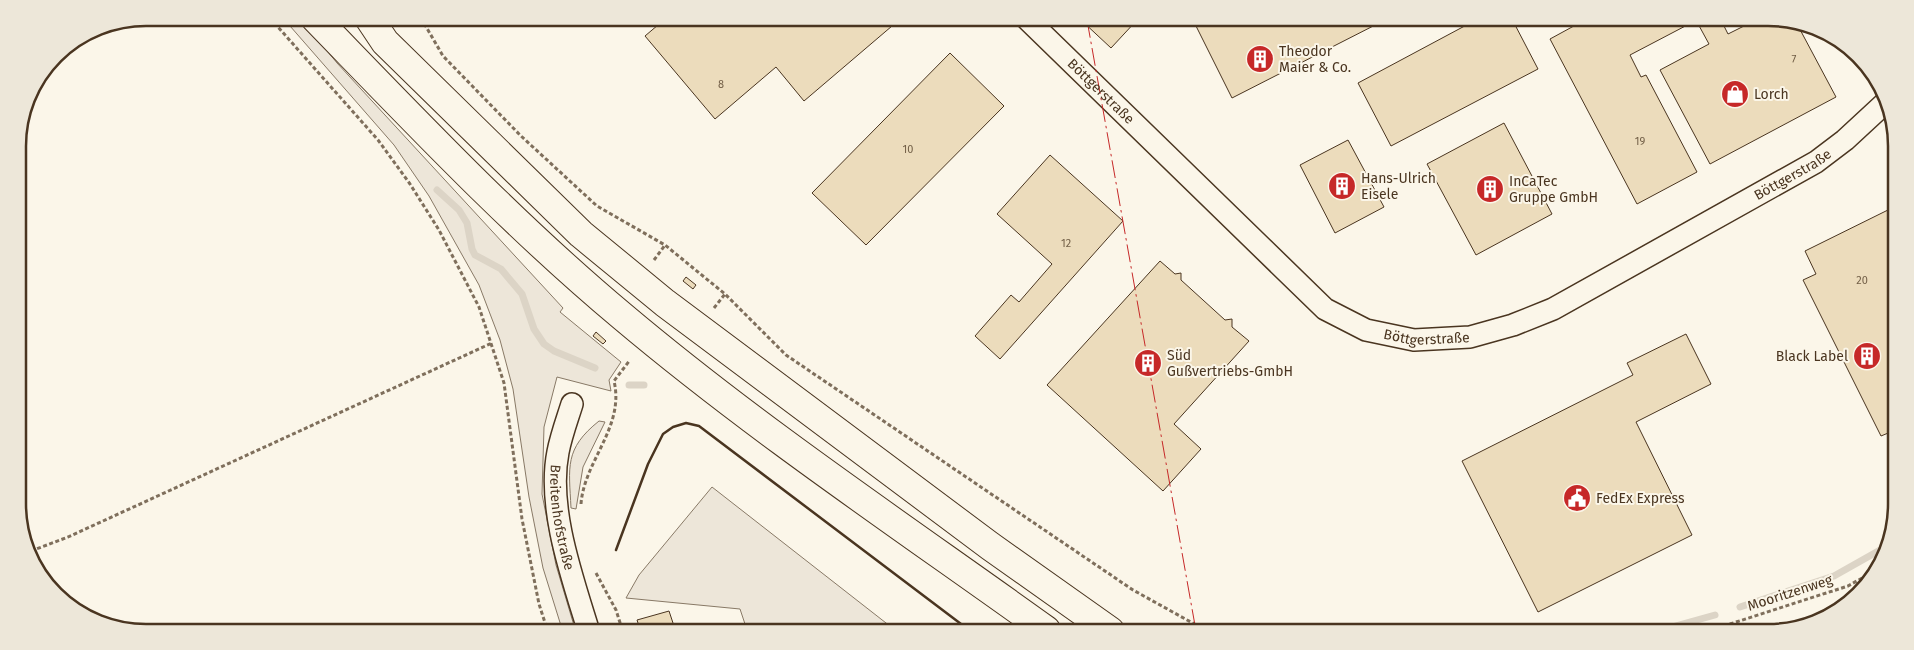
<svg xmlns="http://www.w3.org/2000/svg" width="1914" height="650" font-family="'Fira Sans',sans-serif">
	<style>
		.green { fill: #ede6d9; stroke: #887966 }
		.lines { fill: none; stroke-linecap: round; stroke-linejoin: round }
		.stream { stroke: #dcd4c6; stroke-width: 7 }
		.building { fill: #ecdcbc; stroke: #4a3520 }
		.minor-casing { stroke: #4a3520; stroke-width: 24 }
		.trunk-casing { stroke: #4a3520; stroke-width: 30 }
		.path { stroke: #7f6f5c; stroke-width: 3; stroke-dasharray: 4 2.5; stroke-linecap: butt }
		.minor { stroke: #fbf6e9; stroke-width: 21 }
		.trunk { stroke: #fbf6e9; stroke-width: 28 }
		.wall { stroke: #4a3520; stroke-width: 2.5 }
		.power { stroke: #c62828; stroke-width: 1; stroke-dasharray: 18 4 2.5 4; stroke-linecap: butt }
		.labels { text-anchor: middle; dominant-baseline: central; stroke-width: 4; stroke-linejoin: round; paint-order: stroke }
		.number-label { font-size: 11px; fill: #725f47 }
		.poi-label { font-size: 14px; fill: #4a3520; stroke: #fbf6e9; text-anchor: start }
		.street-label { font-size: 14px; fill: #4a3520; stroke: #fbf6e9 }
		.rim { fill: none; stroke: #4a3520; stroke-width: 2.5 }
	</style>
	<rect width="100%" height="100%" fill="#fbf6e9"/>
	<!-- green -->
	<g class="green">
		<polygon points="283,18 301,18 337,63 563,308 560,312 621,362 609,380 611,391 557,377 544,427 542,494 556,565 575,629 562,629 543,568 529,497 513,389 500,340 479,285 429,196 394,145"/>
		<path d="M599 421 605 422 583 467 576 509 571 508C569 467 564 449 599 421Z"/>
		<polygon points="712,487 895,630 747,630 740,609 626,598 639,575"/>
	</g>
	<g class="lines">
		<!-- stream -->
		<g class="stream">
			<polyline points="437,190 459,210 467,223 472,249 475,255 501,269 522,294 534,329 544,344 554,351 595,368"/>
			<polyline points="629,385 644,385"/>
			<polyline points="1740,607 1834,576 1889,545"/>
			<polyline points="1654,632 1715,615"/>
		</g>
	</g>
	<!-- building -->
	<g class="building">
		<polygon points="665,19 887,19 892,26 804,101 776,67 715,119 645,36"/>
		<polygon points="1081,20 1137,20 1111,48"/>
		<polygon points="1193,20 1383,21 1232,98"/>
		<polygon points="1474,21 1513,21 1538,69 1391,146 1358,83"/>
		<polygon points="1583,21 1693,22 1630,55 1641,77 1646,75 1697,172 1637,204 1550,39"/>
		<polygon points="1697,22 1722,22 1728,34 1752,22 1796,22 1836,97 1710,164 1660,70 1709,44"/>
		<polygon points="950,53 1004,106 866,245 812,193"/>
		<polygon points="1504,123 1552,214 1476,255 1427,164"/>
		<polygon points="1348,140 1384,207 1335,233 1300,165"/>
		<polygon points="1050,155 1123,221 1000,359 975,336 1011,295 1019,302 1052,264 997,214"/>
		<polygon points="1894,207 1893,431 1881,436 1803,280 1816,274 1805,251"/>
		<polygon points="1160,261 1175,274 1181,273 1181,280 1225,320 1232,319 1232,327 1249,341 1174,424 1201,449 1163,491 1047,385"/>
		<polygon points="686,277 696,285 693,289 683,281"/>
		<polygon points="596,332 606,341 603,344 593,336"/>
		<polygon points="1686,334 1711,384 1636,422 1692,535 1538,612 1462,461 1633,375 1627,363"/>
		<polygon points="669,611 675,629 640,629 637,620"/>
	</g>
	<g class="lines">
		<!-- minor casing -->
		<g class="minor-casing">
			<g id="minor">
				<path id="s1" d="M1028 20 1325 309 1366 330 1414 340 1470 337 1513 325 1553 309 1816 162 1845 140 1885 103"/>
				<path id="s2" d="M572 404C567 420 561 436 558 452 547 507 572 577 588 629"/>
			</g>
		</g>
		<!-- trunk casing -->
		<g class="trunk-casing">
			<g id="trunk">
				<path d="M315 18C414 120 513 225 622 316 756 429 904 528 1046 630"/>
				<polyline points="369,18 385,42 581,234 665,303 990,546 1110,631"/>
			</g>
		</g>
		<!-- path -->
		<g class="path">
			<polyline points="270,18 378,140 410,184 439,230 479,307 504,383 522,519 539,604 547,629"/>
			<polyline points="421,18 443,56 521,136 597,206 665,245 725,294 786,355 1133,590 1207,631"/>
			<polyline points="654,260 665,245"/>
			<polyline points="714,308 725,294"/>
			<path d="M581 504C584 461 625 427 614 381L630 360"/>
			<polyline points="31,551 68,537 492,343"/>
			<polyline points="596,573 616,610 622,629"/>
			<polyline points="1705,632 1848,586 1878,569"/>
		</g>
		<!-- minor -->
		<use href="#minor" class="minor"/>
		<!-- trunk -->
		<use href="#trunk" class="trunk"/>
		<!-- wall -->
		<polyline class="wall" points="616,550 648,464 663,434 673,427 686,423 699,426 969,630"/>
		<!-- power -->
		<polyline class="power" points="1087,20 1196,631"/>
	</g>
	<!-- icons -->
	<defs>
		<g id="building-disc" transform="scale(1.4375)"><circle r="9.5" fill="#c62828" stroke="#fbf6e9"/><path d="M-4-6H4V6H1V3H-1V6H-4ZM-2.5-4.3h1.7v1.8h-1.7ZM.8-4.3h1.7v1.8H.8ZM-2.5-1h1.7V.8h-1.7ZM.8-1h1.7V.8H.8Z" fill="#fff"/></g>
		<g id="shop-disc" transform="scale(1.4375)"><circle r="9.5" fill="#c62828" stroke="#fbf6e9"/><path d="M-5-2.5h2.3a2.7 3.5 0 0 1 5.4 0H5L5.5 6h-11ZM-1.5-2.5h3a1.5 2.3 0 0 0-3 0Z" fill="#fff"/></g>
		<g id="civic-disc" transform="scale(1.4375)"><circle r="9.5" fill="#c62828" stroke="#fbf6e9"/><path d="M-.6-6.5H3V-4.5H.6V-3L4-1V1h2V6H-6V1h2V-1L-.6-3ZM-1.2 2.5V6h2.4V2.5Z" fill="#fff"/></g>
	</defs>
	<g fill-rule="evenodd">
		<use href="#building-disc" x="1260" y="59"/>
		<use href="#shop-disc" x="1735" y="94"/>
		<use href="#building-disc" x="1342" y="186"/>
		<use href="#building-disc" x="1490" y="189"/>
		<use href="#building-disc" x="1867" y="356"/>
		<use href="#building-disc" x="1148" y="363"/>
		<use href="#civic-disc" x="1577" y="498"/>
	</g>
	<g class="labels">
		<!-- number labels -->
		<g class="number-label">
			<text x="1794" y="59">7</text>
			<text x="721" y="84">8</text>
			<text x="1640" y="141">19</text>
			<text x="908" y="149">10</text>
			<text x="1066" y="243">12</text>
			<text x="1862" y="280">20</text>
		</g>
		<!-- poi labels -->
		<g class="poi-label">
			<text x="1279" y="51">Theodor<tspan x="1279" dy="16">Maier &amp; Co.</tspan></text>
			<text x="1754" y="94">Lorch</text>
			<text x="1361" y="178">Hans-Ulrich<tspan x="1361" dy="16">Eisele</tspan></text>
			<text x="1509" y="181">InCaTec<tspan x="1509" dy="16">Gruppe GmbH</tspan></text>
			<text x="1167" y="355">Süd<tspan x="1167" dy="16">Gußvertriebs-GmbH</tspan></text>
			<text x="1848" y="356" text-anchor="end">Black Label</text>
			<text x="1596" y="498">FedEx Express</text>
		</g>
		<!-- street labels -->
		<g class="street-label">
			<text stroke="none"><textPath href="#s1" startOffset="102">Böttgerstraße</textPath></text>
			<text stroke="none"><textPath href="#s1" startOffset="928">Böttgerstraße</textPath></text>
			<text stroke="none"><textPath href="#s1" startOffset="522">Böttgerstraße</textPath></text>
			<text stroke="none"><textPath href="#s2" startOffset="116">Breitenhofstraße</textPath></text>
			<text transform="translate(1790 593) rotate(-18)">Mooritzenweg</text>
		</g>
	</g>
	<!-- crop -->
	<path d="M0 0H1914V650H0ZM146 26H1768A120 120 0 0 1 1888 146V504A120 120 0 0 1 1768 624H146A120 120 0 0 1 26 504V146A120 120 0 0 1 146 26Z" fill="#ede7d9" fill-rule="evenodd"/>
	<path class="rim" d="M146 26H1768A120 120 0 0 1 1888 146V504A120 120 0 0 1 1768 624H146A120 120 0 0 1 26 504V146A120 120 0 0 1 146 26Z"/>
</svg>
